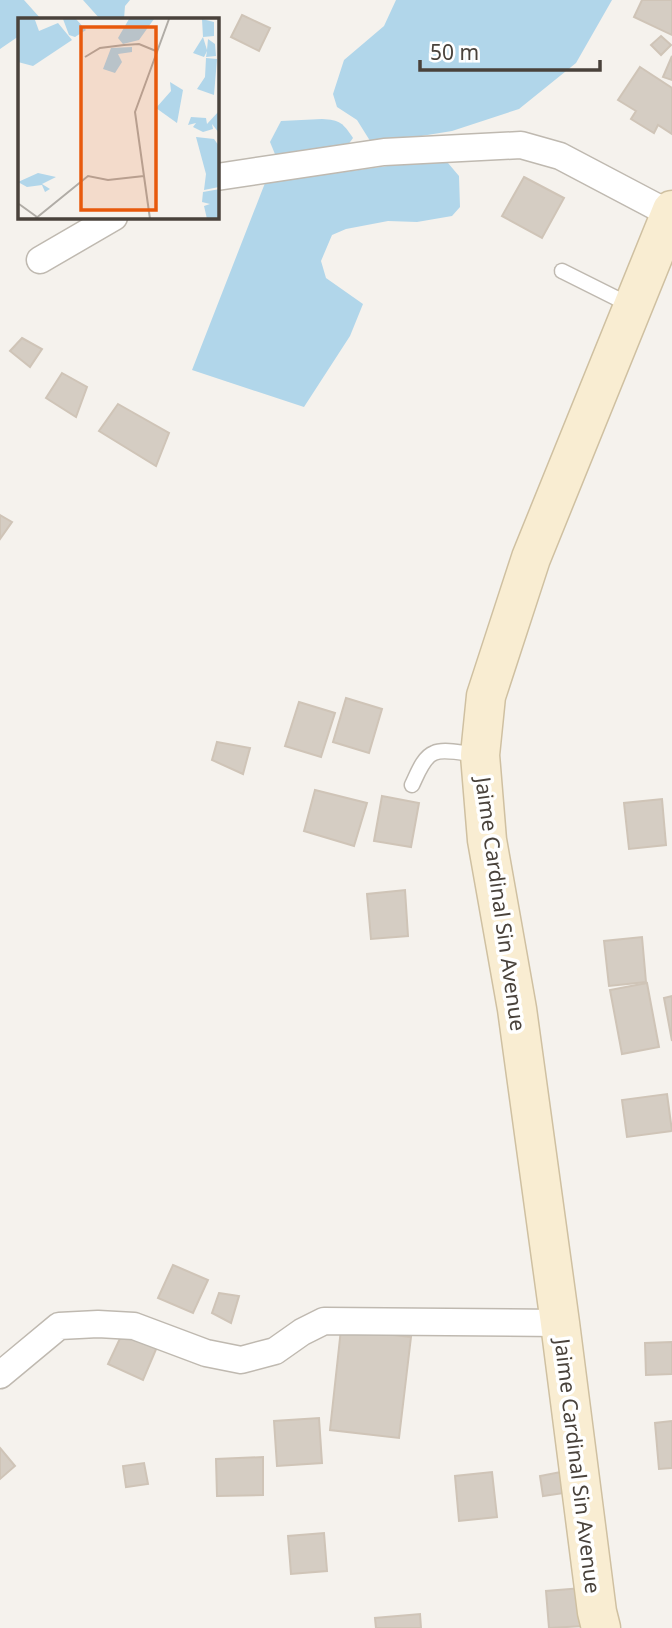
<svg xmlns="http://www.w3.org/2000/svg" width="672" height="1628" font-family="'Noto Sans',sans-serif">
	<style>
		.water { fill: #b1d6ea }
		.building { fill: #d5cdc3; stroke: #cfc4b7; stroke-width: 2 }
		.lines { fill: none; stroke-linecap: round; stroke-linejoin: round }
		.lane-casing { stroke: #bfb9b0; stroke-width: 17 }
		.street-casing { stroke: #bfb9b0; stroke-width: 29 }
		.secondary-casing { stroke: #cfc0a1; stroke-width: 41 }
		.lane { stroke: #fff; stroke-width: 14 }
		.street { stroke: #fff; stroke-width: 26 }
		.secondary { stroke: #f9edd2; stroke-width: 38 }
		.labels { text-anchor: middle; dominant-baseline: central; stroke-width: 7; stroke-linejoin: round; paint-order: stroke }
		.street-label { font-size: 21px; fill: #49423b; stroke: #fff }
		.inset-road { fill: none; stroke: #b0aca6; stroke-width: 2 }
		.view { fill: #e8590c; fill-opacity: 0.15; stroke: #e8590c; stroke-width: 3.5 }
		.inset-edge { fill: none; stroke: #49423b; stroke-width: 3.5 }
	</style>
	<rect width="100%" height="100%" fill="#f5f2ed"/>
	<!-- water -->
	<g class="water">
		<polygon points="0,0 24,0 41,19 19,19 19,36 0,49"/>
		<polygon points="83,0 130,0 125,6 124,19 100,19"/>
		<polygon points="396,0 612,0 576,63 519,109 452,131 372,144 357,120 337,107 333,94 344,60 384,26"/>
		<path d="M322 119C340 120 343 123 353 138L345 149 277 159 270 142 281 121Z"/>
		<polygon points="409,163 448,163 459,176 460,207 452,216 417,222 388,221 346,229 332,235 321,261 326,278 363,304 350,336 304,407 192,370 265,183"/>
	</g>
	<!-- building -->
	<g class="building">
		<polygon points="642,0 672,0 672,35 634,17"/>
		<polygon points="242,15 270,28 259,51 231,37"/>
		<polygon points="661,36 671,45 661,55 651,45"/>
		<polygon points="672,56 672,80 663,77"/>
		<polygon points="640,67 672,88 672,134 658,125 654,133 631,119 636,111 618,100"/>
		<polygon points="524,177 564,198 542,238 502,216"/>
		<polygon points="22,338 42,349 30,367 10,351"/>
		<polygon points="62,373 87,387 76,417 46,398"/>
		<polygon points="118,404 169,433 156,466 99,431"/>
		<polygon points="0,515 12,522 0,539"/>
		<polygon points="346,698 382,709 369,753 333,742"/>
		<polygon points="299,702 335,713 321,757 285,746"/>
		<polygon points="217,742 250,748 243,774 212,760"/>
		<polygon points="315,790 367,803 354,846 304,831"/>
		<polygon points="382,796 419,803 411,847 374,841"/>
		<polygon points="662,799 666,845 629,849 624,803"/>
		<polygon points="405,890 408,936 371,939 367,894"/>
		<polygon points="642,937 646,982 609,986 604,941"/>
		<polygon points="647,983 659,1047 622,1054 610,990"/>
		<polygon points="672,996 672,1041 664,998"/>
		<polygon points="667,1094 672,1131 627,1137 622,1100"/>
		<polygon points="173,1265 208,1280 193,1313 158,1298"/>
		<polygon points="219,1293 239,1296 231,1323 212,1313"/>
		<polygon points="341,1329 411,1337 399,1438 330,1430"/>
		<polygon points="123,1332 157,1347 143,1380 108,1364"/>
		<polygon points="672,1342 672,1374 646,1375 645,1343"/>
		<polygon points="319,1418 322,1463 277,1466 274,1421"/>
		<polygon points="672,1421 672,1468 659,1469 655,1423"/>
		<polygon points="0,1448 15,1466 0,1479"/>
		<polygon points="263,1457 263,1495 217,1496 216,1459"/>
		<polygon points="144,1463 148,1484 126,1487 123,1466"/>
		<polygon points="492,1472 497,1517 459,1521 455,1476"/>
		<polygon points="561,1472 564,1493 543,1496 540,1476"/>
		<polygon points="324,1533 327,1571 291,1574 288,1536"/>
		<polygon points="582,1588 585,1626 549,1628 546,1591"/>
		<polygon points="420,1614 421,1628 376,1628 375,1618"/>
	</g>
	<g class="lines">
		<!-- lane casing -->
		<g class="lane-casing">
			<g id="lane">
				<polyline points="562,271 632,306"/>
				<path d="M412 785C417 775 423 757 434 753 444 748 467 754 478 755"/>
			</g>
		</g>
		<!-- street casing -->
		<g class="street-casing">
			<g id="street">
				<polyline points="217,177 384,152 521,145 560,156 670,214"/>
				<polyline points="40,260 114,217"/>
				<polyline points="0,1375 59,1326 98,1324 134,1326 206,1353 241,1360 275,1351 302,1332 324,1321 560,1323"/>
			</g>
		</g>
		<!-- secondary casing -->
		<g class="secondary-casing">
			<polyline id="secondary" points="601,1628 597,1612 560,1323 517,1009 487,840 480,755 486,696 531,558 672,210"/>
		</g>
		<!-- lane -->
		<use href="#lane" class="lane"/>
		<!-- street -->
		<use href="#street" class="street"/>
		<!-- secondary -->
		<use href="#secondary" class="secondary"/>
	</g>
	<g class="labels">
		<!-- street labels -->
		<g class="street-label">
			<text transform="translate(501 904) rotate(82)">Jaime Cardinal Sin Avenue</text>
			<text transform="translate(578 1466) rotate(83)">Jaime Cardinal Sin Avenue</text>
		</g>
	</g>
	<!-- overview -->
	<g transform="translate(18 18)">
		<rect width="201" height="201" fill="#f5f2ed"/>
		<path d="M0 1H27L17 2 21 13 40 5 54 22 15 48 0 44ZM45 1H58L68 12 57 19 51 17ZM111 1H136L121 22 105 26 100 20ZM184 1 196 4V18L185 19 189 32 190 21 197 26 198 38 188 39 189 33 186 39 175 35 185 19ZM114 29V34L100 36 104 44 97 55 85 51 93 30ZM188 40 199 41 196 77 179 71 187 59ZM152 64 165 72 159 105 138 90 153 73ZM201 93V115L194 106 195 111 185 114 175 109 178 105 170 107 173 99 188 100 189 106ZM178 119 196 121 201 128V169L186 172 188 156ZM20 155 38 159 24 166 32 171 27 174 24 167 9 169 0 164ZM202 171 201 201H189L186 188 192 186 184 184 185 174Z" fill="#b1d6ea"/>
		<path class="inset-road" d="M67 39 82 30 106 27 121 26 138 33M1 186 19 199M17 201 70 158 90 162 126 158M132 201 117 94 151 1"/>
		<path class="view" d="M63 9H138V192H63Z"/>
		<rect width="201" height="201" class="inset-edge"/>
	</g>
	<!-- scale -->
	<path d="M420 60v10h180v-10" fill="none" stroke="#49423b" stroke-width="3.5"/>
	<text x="430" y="60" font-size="21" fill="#49423b" stroke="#ffffff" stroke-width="5" paint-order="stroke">50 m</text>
</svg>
